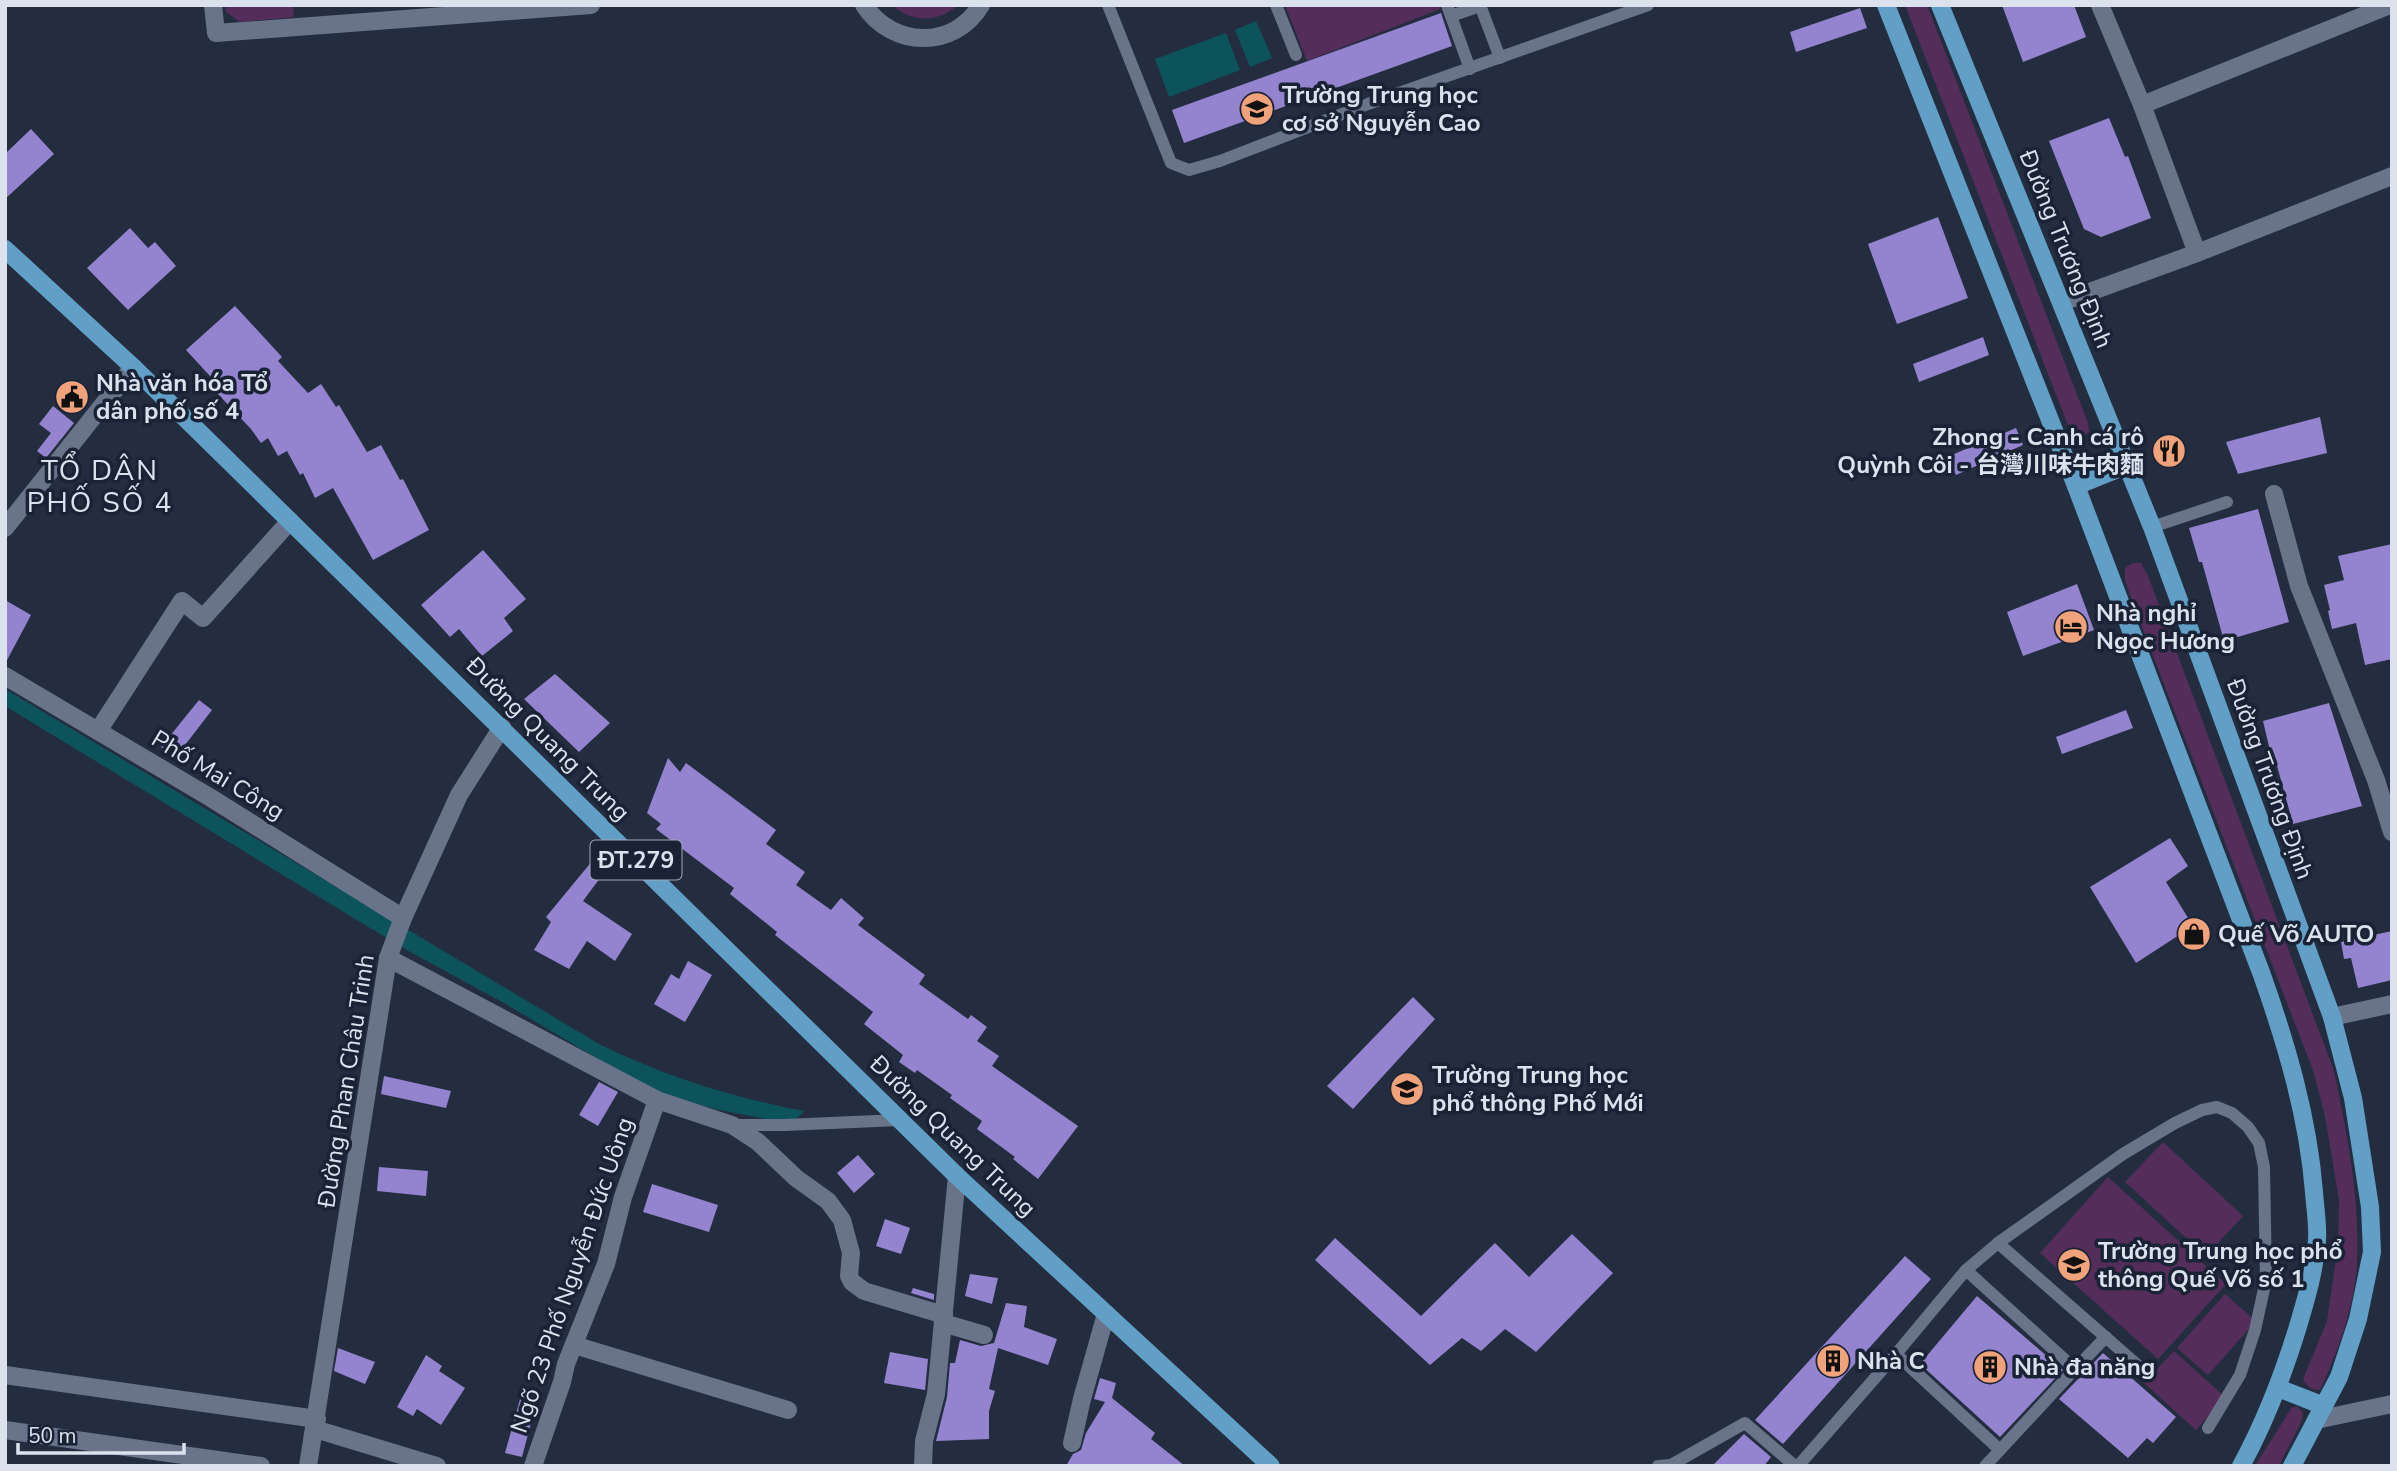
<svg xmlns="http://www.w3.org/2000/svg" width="2397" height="1471" font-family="'Nunito Sans','Noto Sans SC',sans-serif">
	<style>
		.green { fill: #542d5b }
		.water { fill: #0c535b }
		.building { fill: #9484cf }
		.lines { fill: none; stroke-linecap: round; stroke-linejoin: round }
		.service { stroke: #69748a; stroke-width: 12 }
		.minor { stroke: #69748a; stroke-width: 18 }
		.tertiary { stroke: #69748a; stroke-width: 18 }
		.secondary { stroke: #69748a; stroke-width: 18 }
		.primary { stroke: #629fc7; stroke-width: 18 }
		.labels { text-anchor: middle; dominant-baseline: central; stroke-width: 7; stroke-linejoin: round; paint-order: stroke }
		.shield { fill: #1a2335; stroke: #a1a9b6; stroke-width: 2 }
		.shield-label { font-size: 23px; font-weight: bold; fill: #dbe2ee }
		.poi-label { font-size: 24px; font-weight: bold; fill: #dbe2ee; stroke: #1a2335; text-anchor: start }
		.street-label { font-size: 24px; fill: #dbe2ee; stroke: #1a2335 }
		.quarter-label { font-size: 28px; letter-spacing: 2px; fill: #dbe2ee; stroke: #1a2335 }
	</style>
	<rect width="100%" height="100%" fill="#242d40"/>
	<!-- green -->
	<g class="green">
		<polygon points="225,5 293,5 294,17 240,22 226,12"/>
		<path d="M892 5H958C938 23 912 23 892 5Z"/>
		<polygon points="1285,5 1438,5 1440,9 1307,61"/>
		<polygon points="1905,5 1927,5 2088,423 2089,432 2083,437 2077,437 2067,423"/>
		<path d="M2133 563H2141L2148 576 2334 1071C2347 1134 2360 1197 2357 1262 2356 1301 2337 1355 2320 1390 2311 1390 2307 1387 2303 1379L2327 1321 2338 1245 2339 1200 2325 1116 2314 1073 2135 609 2125 580V568Z"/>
		<polygon points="2163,1142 2243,1216 2206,1256 2125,1182"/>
		<polygon points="2108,1177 2226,1284 2158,1359 2040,1253"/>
		<polygon points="2225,1294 2256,1321 2208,1375 2177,1348"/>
		<polygon points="2174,1351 2225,1397 2196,1430 2144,1383"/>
		<polygon points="2292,1407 2298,1407 2303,1413 2302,1420 2279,1466 2255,1466"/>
	</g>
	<!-- water -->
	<g class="water">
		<polygon points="1256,21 1272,58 1250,67 1235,30"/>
		<polygon points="1226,33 1240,70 1169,97 1155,59"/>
		<path d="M5 689 599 1044C666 1077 731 1097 804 1111L792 1124 715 1109 677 1098 640 1084 504 1003 403 948 5 706Z"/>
	</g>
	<!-- building -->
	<g class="building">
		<polygon points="2002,5 2074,5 2086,37 2023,62"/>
		<polygon points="1860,8 1867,28 1796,52 1790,32"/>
		<polygon points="1441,13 1452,46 1184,143 1172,110"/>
		<polygon points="2109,118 2125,157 2128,156 2151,218 2101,237 2084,229 2049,141"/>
		<polygon points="31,129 54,154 5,199 5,154"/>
		<polygon points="1938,217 1968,298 1897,324 1868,244"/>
		<polygon points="130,228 148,248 155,242 176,266 128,310 87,268"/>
		<polygon points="235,306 282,357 278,361 308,393 321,384 336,407 339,405 367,452 381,445 400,480 403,479 429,530 373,560 333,488 315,498 303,473 300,475 287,451 278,456 268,438 261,443 251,429 217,393 222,389 186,350"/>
		<polygon points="1983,337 1989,355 1919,382 1913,364"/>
		<polygon points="53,406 74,423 46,458 37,451 51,433 39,424"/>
		<polygon points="2320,417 2327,453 2238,474 2226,442"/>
		<polygon points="2016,428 2023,445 1956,475 1947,457"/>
		<polygon points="2258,509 2289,622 2224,641 2202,562 2199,562 2189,528"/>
		<polygon points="2392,544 2392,659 2365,665 2356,623 2332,629 2328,611 2330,610 2324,585 2344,580 2338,556"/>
		<polygon points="483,550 526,599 504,618 513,631 482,656 459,629 450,637 421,605"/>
		<polygon points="2077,584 2094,630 2023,656 2007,612"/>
		<polygon points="5,600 31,615 5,664"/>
		<polygon points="555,674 610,723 579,752 524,699"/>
		<polygon points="199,700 212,710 175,758 161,747"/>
		<polygon points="2329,703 2362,806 2293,824 2276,762 2273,763 2263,721"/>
		<polygon points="2126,710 2133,728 2062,754 2056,737"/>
		<polygon points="668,758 680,772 686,763 776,830 766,844 805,872 796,885 831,910 841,898 864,918 858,925 925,975 919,984 968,1019 971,1015 987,1027 977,1041 999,1056 992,1066 1078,1126 1038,1179 1013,1159 1015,1157 977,1129 982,1121 950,1098 952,1095 917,1070 915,1073 899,1062 903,1055 864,1024 873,1012 775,935 777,932 730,894 734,888 656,829 661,824 647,813"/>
		<polygon points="2170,838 2188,866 2166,882 2193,926 2136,963 2090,887"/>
		<polygon points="593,860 606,870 583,901 632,934 615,961 587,941 569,969 534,950 551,922 546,917"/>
		<polygon points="2392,931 2392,980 2358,988 2351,958 2344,959 2341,942"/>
		<polygon points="688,961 712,975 685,1022 654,1004 671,974 679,979"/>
		<polygon points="1413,997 1435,1019 1353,1109 1327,1086"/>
		<polygon points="384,1076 451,1091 446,1108 381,1094"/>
		<polygon points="599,1082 618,1092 598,1126 579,1115"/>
		<polygon points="858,1155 875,1174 854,1193 837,1173"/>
		<polygon points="379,1167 428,1171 426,1196 377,1191"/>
		<polygon points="652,1184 718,1205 709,1232 643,1212"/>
		<polygon points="885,1219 910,1228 901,1254 876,1246"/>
		<polygon points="1572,1234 1613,1273 1536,1352 1505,1329 1481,1351 1462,1338 1430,1365 1315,1260 1335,1238 1421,1316 1495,1243 1529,1277"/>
		<polygon points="1905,1256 1931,1279 1783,1444 1755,1420"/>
		<polygon points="970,1274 998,1278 992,1304 965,1296"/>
		<polygon points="913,1288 934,1294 934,1300 911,1293"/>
		<polygon points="1977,1296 2063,1370 2000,1437 1920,1364"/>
		<polygon points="1006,1303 1027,1306 1024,1327 1057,1339 1048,1365 998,1348 989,1389 995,1391 989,1411 989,1439 936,1441 947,1397 950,1363 955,1363 960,1340 981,1346 994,1343"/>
		<polygon points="338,1348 375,1362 365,1384 334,1371"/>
		<polygon points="890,1352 928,1359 925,1390 884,1383"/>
		<polygon points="2103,1353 2176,1417 2153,1443 2147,1438 2128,1458 2059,1399"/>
		<polygon points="426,1355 442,1366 439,1371 465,1388 441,1425 417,1409 413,1416 397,1407"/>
		<polygon points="1100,1378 1116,1383 1112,1398 1155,1433 1151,1439 1185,1466 1066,1466 1073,1454 1081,1450 1086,1433 1105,1402 1094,1399"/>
		<polygon points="522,1392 538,1396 522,1457 505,1453"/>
		<polygon points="1744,1434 1771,1457 1764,1466 1712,1466"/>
	</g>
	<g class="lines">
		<!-- service -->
		<g class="service">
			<polyline points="1108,5 1171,163 1189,170 1220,161 1368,104 1648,5"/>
			<polyline points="1276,5 1296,55"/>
			<polyline points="1447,5 1470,69"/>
			<polyline points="1480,5 1500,58"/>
			<polyline points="1451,16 1480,6"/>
			<polyline points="2152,527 2227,502"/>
			<polyline points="733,1125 785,1125 899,1120"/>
			<polyline points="1998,1243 2123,1154 2175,1123 2202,1110 2217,1107 2232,1113 2248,1127 2259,1143 2264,1167 2266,1280 2255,1330 2240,1375 2208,1428"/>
			<polyline points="1966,1270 1998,1243 2142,1369"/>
			<polyline points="1896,1354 1966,1270 2075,1369 2000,1450"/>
			<polyline points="2075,1369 2106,1337"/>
			<polyline points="1658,1466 1671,1465 1745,1423 1795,1466"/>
			<polyline points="1798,1466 1896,1354 2000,1450 1985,1466"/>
		</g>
		<!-- minor -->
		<g class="minor">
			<polyline points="213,5 216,33 591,5"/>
			<path d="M864 5C892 48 954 50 981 5"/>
			<polyline points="2100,5 2142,105 2197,253"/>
			<polyline points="2142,105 2390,5"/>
			<polyline points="2062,302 2197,253 2392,176"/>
			<polyline points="2274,494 2299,586 2376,780 2392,832"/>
			<polyline points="5,528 133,367"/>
			<polyline points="98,731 182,601 203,618 290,521"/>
			<polyline points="388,958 657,1100 732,1125 758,1142 796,1178 828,1201 842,1220 851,1253 849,1276 852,1282 864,1291 944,1315"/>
			<polyline points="2332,1017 2392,1004"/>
			<polyline points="943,1323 984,1335"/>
			<polyline points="574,1345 788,1410"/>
			<polyline points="2316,1420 2392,1404"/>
			<polyline points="315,1429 437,1466"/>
			<polyline points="1072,1443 1082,1399 1106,1314"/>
			<polyline points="533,1466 562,1382 566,1364 606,1264 623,1197 657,1100"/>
			<polyline points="923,1466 924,1441 936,1394 957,1176"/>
		</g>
		<!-- tertiary -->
		<g class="tertiary">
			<polyline points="5,676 211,798 403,918"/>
			<polyline points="5,1375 317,1419"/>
			<polyline points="5,1430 261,1466"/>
		</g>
		<!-- secondary -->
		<polyline class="secondary" points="308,1466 388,958 403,918 459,795 502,727"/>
		<!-- primary -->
		<g class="primary">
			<path d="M1886 5 2076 486 2262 975C2287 1046 2308 1117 2314 1192 2315 1207 2318 1224 2317 1240 2315 1268 2307 1296 2299 1323 2284 1373 2266 1420 2241 1466"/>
			<polyline points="1940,5 2152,527 2332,1017 2353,1098 2370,1207 2372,1252 2358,1319 2339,1377 2292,1466"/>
			<polyline points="5,249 133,367 957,1176 1271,1466"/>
			<polyline points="2076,486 2128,465"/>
			<polyline points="2278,1388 2324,1406"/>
		</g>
	</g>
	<!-- icons -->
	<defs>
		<g id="school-disc" transform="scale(1.75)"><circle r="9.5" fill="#f0a27a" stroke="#1a2335"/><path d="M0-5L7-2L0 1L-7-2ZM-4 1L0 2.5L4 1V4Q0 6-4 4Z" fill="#111"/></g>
		<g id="civic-disc" transform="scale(1.75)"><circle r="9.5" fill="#f0a27a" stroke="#1a2335"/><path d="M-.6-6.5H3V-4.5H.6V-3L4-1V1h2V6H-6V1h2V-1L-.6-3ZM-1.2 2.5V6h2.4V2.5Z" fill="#111"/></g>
		<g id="restaurant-disc" transform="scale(1.75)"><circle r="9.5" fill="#f0a27a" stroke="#1a2335"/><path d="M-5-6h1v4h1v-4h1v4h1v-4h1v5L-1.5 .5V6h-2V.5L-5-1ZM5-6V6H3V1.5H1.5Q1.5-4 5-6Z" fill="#111"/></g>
		<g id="hotel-disc" transform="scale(1.75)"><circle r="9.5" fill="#f0a27a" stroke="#1a2335"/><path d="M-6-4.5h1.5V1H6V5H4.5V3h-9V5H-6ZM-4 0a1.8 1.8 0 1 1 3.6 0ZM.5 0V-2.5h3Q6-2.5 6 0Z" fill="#111"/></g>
		<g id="shop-disc" transform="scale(1.75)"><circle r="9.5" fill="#f0a27a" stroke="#1a2335"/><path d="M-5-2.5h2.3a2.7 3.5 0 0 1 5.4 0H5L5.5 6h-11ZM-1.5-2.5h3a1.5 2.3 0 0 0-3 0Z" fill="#111"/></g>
		<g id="building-disc" transform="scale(1.75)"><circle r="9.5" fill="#f0a27a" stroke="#1a2335"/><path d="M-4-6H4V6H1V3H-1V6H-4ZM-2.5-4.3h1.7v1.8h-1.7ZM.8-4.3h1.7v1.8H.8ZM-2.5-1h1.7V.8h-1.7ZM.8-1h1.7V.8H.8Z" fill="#111"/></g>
	</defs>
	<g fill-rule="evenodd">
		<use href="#school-disc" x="1257" y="109"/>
		<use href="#civic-disc" x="72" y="397"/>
		<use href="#restaurant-disc" x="2169" y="451"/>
		<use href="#hotel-disc" x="2071" y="627"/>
		<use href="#shop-disc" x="2194" y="934"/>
		<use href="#school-disc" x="1407" y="1089"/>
		<use href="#school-disc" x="2074" y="1265"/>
		<use href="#building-disc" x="1833" y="1361"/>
		<use href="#building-disc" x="1990" y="1367"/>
	</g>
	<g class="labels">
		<!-- shield labels -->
		<rect class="shield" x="590.5" y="840.5" width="91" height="39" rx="5"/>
		<g class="shield-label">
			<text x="636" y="860">ĐT.279</text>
		</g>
		<!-- poi labels -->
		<g class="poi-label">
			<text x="1282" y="95">Trường Trung học<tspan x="1282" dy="28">cơ sở Nguyễn Cao</tspan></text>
			<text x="96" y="383">Nhà văn hóa Tổ<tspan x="96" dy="28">dân phố số 4</tspan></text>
			<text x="2144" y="437" text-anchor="end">Zhong - Canh cá rô<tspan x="2144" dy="28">Quỳnh Côi - 台灣川味牛肉麵</tspan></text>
			<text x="2096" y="613">Nhà nghỉ<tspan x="2096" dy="28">Ngọc Hương</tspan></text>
			<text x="2218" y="934">Quế Võ AUTO</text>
			<text x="1432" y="1075">Trường Trung học<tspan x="1432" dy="28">phổ thông Phố Mới</tspan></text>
			<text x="2098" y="1251">Trường Trung học phổ<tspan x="2098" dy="28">thông Quế Võ số 1</tspan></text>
			<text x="1857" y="1361">Nhà C</text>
			<text x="2014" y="1367">Nhà đa năng</text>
		</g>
		<!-- street labels -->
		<g class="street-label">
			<text transform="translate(2066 249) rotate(68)">Đường Trương Định</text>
			<text transform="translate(548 739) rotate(45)">Đường Quang Trung</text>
			<text transform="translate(218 775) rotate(31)">Phố Mai Công</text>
			<text transform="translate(2270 779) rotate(70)">Đường Trương Định</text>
			<text transform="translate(346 1081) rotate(-81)">Đường Phan Châu Trinh</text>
			<text transform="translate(953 1136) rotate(44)">Đường Quang Trung</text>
			<text transform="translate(572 1275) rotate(-71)">Ngõ 23 Phố Nguyễn Đức Uông</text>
		</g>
		<!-- quarter labels -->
		<g class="quarter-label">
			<text x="100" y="471">TỔ DÂN<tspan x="100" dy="32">PHỐ SỐ 4</tspan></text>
		</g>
	</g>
	<!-- border -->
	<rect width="2397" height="1471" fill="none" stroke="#dbe2ee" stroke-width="14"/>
	<!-- scale -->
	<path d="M18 1443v10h166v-10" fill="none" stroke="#dbe2ee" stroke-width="3.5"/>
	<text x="28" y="1443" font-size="21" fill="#dbe2ee" stroke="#1a2335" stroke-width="5" paint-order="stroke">50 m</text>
</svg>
